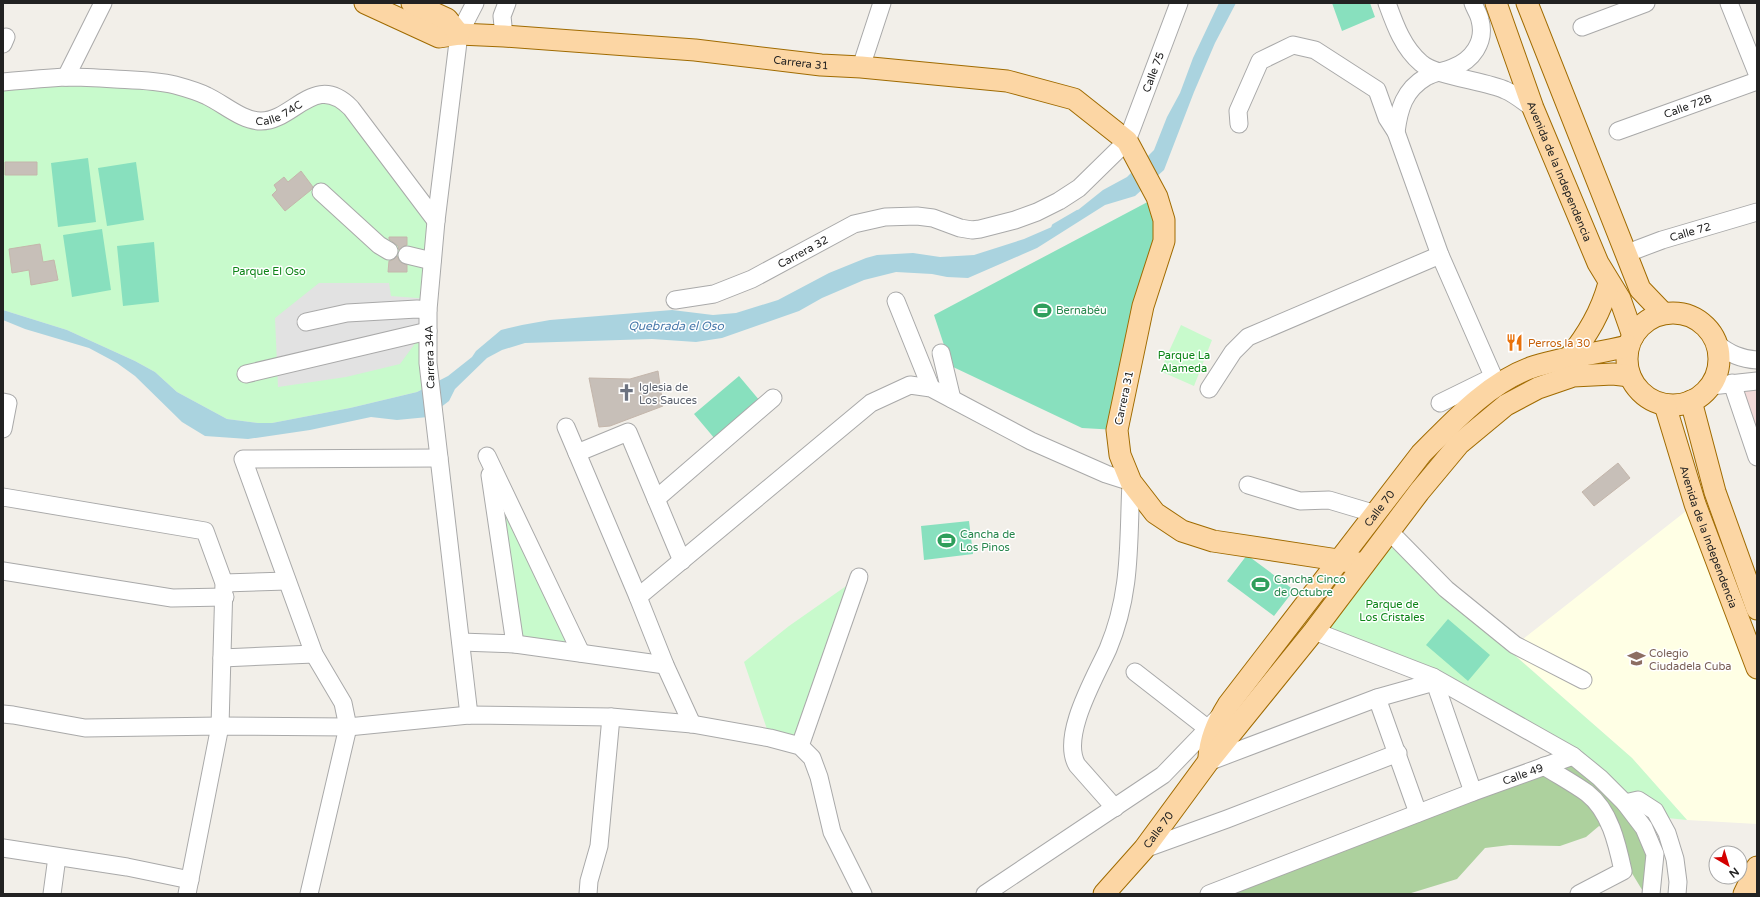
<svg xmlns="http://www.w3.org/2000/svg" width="1760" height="897" font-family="'Varela Round',sans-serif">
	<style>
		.commercial { fill: #f2dad9 }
		.education { fill: #ffffe5 }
		.forest { fill: #add19e }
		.park { fill: #c8facc }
		.pitch { fill: #88e0be }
		.parking { fill: #e2e2e2 }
		.water { fill: #aad3df }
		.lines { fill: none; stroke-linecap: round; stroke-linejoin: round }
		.stream { stroke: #aad3df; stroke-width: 4.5 }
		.building { fill: #c7bfb8; stroke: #c4b6ab }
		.minor-casing { stroke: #a9a9a9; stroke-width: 19 }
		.major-casing { stroke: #a06b00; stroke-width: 23 }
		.minor { stroke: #fff; stroke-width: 17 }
		.major { stroke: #fcd6a4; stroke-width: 21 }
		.labels { text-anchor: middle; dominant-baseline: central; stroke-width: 3; stroke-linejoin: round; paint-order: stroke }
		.street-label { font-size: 11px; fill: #222; stroke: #fff }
		.park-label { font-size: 11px; fill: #0c8416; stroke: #fff }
		.leisure-label { font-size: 11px; fill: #27864d; stroke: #fff; text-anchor: start }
		.food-label { font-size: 11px; fill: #c56008; stroke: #fff; text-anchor: start }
		.worship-label { font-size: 11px; fill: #5b616d; stroke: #fff; text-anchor: start }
		.education-label { font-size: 11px; fill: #785e54; stroke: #fff; text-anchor: start }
		.water-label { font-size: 12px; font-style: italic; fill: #4a7aab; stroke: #fff }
	</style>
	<rect width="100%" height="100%" fill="#f2efe9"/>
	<path class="commercial" d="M1757,381V457L1732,383Z"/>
	<path class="education" d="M1695,504L1757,668V824L1687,820L1632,758L1509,650Z"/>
	<path class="forest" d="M1571,764L1609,787L1649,854L1644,893L1630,870L1624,840L1599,826L1586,837L1560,846L1510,845L1485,848L1457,879L1408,894H1230L1523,781Z"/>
	<path class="park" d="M144,80L249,119L330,95L436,221L430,385L417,392L350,408L272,423H258L227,419L177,392L155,372L135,361L67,330L3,310V82Z
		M1181,325L1212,340L1194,386L1160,371Z
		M487,456L581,653L515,644Z
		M1383,540L1632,758L1687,820L1658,817L1600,778L1433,677L1314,631Z
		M859,577L800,746L770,738L744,662L789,626Z"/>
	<path class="pitch" d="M1332,3H1370L1375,17L1342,31Z
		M88,158L96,222L58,227L51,163Z
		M136,162L144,220L107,226L98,168Z
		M1157,197L1164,220L1117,430L1082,428L951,366L934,315Z
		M102,229L111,290L72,297L63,235Z
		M154,242L159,302L123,306L117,246Z
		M739,376L760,401L715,439L694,414Z
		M969,521L973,554L924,560L921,526Z
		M1247,555L1294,590L1274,616L1227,581Z
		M1448,619L1490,655L1468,681L1426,645Z"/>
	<path class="parking" d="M319,283H389L391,296L429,299L419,338L400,364L346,377L278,387L275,318Z"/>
	<path class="water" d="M1219,3H1236L1215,43L1194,92L1164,170L1135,196L1105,205L1037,248L968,278L947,277L932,274L896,272L864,280L822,298L799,311L722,338L696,342L652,339L525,343L502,350L487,358L455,389L449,401L428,417L397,420L371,417L310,430L248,439L205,436L182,422L135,376L117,363L89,348L25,329L3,320V310L67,330L135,361L155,372L177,392L227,419L258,423H272L350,408L417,392L448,376L472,357L476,351L501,330L522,325L550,320L672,310L713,315L736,313L778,300L829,273L866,258L877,255L913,253L940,257L974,255L1024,239L1054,226L1073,214L1103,190L1127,177L1154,150L1167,117L1180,93L1193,58Z"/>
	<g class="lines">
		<path class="stream" d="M1052,232L1054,226L1078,212"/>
	</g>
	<path class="building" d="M5,162H37V175H5Z
		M301,171L313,187L311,190L285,211L272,195L277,190L274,185L284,177L288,182Z
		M389,237H407V245L404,246L399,250L398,246L389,239Z
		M40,244L43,262L54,260L58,280L31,285L29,270L12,273L9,249Z
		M397,256L400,262L407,265V272H388L389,261L393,260Z
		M658,371L663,406L610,426L599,427L589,378L630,379Z
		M1618,463L1630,478L1594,506L1582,492Z"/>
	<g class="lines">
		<defs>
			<g id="minor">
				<path d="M1387,3C1395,25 1403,48 1421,63C1435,76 1485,81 1505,90C1515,94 1524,102 1533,108"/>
				<path d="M1729,3L1757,73"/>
				<path d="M1582,27L1646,3"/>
				<path d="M504,36L502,16L507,3"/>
				<path d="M3,44L6,37"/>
				<path d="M861,67L882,3"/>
				<path d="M66,77L103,3"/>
				<path id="s1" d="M3,82C24,80 45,78 67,77C83,77 99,78 115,79C135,80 155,80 175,85C186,88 197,91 207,96C224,104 242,121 261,121C294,121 315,71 351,108L436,221"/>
				<path d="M1239,124L1238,111L1260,61L1293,45L1315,50L1377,90L1387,118L1396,132L1440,255L1497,385"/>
				<path id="s2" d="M1618,131L1757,81"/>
				<path d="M1396,132C1399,109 1404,90 1426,77C1434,72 1443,72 1452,68C1472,61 1486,42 1480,20C1479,14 1475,9 1473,3"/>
				<path d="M321,192L379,245L389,251"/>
				<path id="s3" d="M1625,254L1662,240L1757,212"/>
				<path d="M407,255L432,261"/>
				<path id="s4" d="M675,300L714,294L752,279L854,224L885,217L917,216L933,218L960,228L972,230L980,229L1015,220L1037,212L1059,201L1079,188L1127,141L1179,3"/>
				<path d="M896,301L931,388"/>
				<path d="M306,322L347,313L417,309L428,310"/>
				<path d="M1717,344C1730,354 1741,359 1757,360"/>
				<path d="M941,353L952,399"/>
				<path d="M246,374L428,331"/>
				<path d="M1732,383L1757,457"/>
				<path d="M1711,386L1757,381"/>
				<path d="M1209,389L1233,352L1248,337L1440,255"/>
				<path d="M3,402L8,403L3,429"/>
				<path d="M1440,403L1493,377"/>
				<path d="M566,427L638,597L665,665L692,724"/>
				<path d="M577,453L628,432L682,561"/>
				<path d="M487,456L581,653"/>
				<path d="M490,475L515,644"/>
				<path d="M1248,485L1300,501L1329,500L1376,514"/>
				<path d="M3,497L205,531L224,583L220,726L187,894"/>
				<path d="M656,499L773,398"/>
				<path d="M1389,531L1446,589L1515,645L1583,680"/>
				<path d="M3,571L172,598L225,597"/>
				<path d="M224,583L287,581"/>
				<path d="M638,597L871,403L910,385L931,388L1031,441L1106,474L1131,482C1128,542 1132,592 1108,649C1096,676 1060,736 1077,765L1115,808"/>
				<path d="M1314,631L1433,677L1573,756L1600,778L1625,803L1644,828L1655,854L1651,894"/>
				<path d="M461,642L515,644L665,665"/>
				<path d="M222,658L314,654"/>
				<path d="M1135,672L1207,728"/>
				<path d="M1433,677L1473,792"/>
				<path d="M1377,698L1418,813"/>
				<path d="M3,714L13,715L85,728L220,726L348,727L469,715L611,717L692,724L770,738L800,746L812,758L819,777L832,832L863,894"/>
				<path d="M469,715L428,363V310L436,221L459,34L475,3"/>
				<path d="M800,746L859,577"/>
				<path d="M1208,762L1377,698L1434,682"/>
				<path d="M1544,766C1558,775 1573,783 1587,793C1610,811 1617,843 1623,871L1579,894"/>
				<path d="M1625,803L1638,800L1655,811L1667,833L1675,859L1678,882L1677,894"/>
				<path d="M3,848L127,867L190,880"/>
				<path d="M1144,849L1227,819L1398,753"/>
				<path d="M52,894L57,857"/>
				<path d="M309,894L348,727L343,703L314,654L243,459L439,458"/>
				<path d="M588,894L589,881L599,846L611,717"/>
				<path d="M985,894L1163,775L1220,716"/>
				<path id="s5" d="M1209,894L1473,792L1573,756"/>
			</g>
			<g id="major">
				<path id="s6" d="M365,3L439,37L459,34L504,36L695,50L821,65L861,67L1007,81L1074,99L1127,141L1157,197L1164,220V241L1143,306L1117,430L1120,455L1131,482L1155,513L1182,531L1213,541L1364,564"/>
				<path d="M412,3L447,19L459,34"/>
				<path id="s7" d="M1496,3L1533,108L1598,263L1620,299L1633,336"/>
				<path d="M1527,3L1640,289L1663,313"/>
				<circle cx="1673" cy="359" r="46"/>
				<path d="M1569,358C1588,334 1601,312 1609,283"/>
				<path d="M1691,401L1715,492L1757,609"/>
				<path id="s8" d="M1665,405L1695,504L1757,668"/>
				<path id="s9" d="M1209,757C1210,738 1218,721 1228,705L1421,454C1453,422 1487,384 1530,368C1562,357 1596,354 1628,346"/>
				<path id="s10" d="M1104,894L1144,849L1208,762L1314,631L1419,492L1459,444L1506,405L1538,388L1573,376L1613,374L1630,376"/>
				<path d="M1744,894L1757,867"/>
			</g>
		</defs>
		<use href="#minor" class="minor-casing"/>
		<use href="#major" class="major-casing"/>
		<use href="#minor" class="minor"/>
		<use href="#major" class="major"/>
	</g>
	<defs>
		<symbol id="stadium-bare" viewBox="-9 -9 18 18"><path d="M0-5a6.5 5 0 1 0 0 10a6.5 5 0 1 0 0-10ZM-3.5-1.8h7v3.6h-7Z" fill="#2e9e5b" stroke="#fff" stroke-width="2.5" paint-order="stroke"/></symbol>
		<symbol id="restaurant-bare" viewBox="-9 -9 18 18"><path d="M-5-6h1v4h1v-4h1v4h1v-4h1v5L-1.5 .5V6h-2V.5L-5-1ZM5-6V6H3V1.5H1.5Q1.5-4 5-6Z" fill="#e8710a" stroke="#fff" stroke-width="2.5" paint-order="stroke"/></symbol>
		<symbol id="church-bare" viewBox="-9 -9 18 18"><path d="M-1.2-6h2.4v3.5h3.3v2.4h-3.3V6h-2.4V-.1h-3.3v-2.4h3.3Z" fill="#6b7280" stroke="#fff" stroke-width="2.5" paint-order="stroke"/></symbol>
		<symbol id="school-bare" viewBox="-9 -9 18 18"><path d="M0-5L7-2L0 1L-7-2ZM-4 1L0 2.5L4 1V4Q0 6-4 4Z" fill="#8d6e63" stroke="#fff" stroke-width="2.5" paint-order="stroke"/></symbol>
	</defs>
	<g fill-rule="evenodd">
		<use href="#stadium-bare" x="1030" y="298" width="25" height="25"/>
		<use href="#restaurant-bare" x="1502" y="330" width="25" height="25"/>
		<use href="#church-bare" x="614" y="380" width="25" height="25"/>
		<use href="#stadium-bare" x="934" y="528" width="25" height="25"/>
		<use href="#stadium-bare" x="1248" y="572" width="25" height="25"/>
		<use href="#school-bare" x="1624" y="646" width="25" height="25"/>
	</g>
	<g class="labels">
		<g class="street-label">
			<text stroke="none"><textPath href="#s6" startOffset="445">Carrera 31</textPath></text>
			<text stroke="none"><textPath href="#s4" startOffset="574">Calle 75</textPath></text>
			<text stroke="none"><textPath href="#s2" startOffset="74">Calle 72B</textPath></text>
			<text stroke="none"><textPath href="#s1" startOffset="286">Calle 74C</textPath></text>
			<text stroke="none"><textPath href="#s7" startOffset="180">Avenida de la Independencia</textPath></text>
			<text stroke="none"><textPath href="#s3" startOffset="69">Calle 72</textPath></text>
			<text stroke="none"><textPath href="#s4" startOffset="138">Carrera 32</textPath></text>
			<text transform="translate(430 357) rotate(-92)">Carrera 34A</text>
			<text transform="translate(1124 398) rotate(-78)">Carrera 31</text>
			<text stroke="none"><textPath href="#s9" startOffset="304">Calle 70</textPath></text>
			<text stroke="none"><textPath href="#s8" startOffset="139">Avenida de la Independencia</textPath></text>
			<text stroke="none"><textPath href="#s5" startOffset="336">Calle 49</textPath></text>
			<text stroke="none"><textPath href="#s10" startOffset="84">Calle 70</textPath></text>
		</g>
		<g class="park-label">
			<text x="269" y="271">Parque El Oso</text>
			<text x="1184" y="355">Parque La<tspan x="1184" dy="13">Alameda</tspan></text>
			<text x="1392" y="604">Parque de<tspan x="1392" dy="13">Los Cristales</tspan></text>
		</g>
		<g class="leisure-label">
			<text x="1056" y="310">Bernabéu</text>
			<text x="960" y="534">Cancha de<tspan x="960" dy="13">Los Pinos</tspan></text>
			<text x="1274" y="579">Cancha Cinco<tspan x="1274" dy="13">de Octubre</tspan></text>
		</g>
		<g class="food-label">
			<text x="1528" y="343">Perros la 30</text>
		</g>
		<g class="worship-label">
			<text x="639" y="387">Iglesia de<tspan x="639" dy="13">Los Sauces</tspan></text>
		</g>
		<g class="education-label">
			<text x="1649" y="653">Colegio<tspan x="1649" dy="13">Ciudadela Cuba</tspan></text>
		</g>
		<g class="water-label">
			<text x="676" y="326">Quebrada el Oso</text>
		</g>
	</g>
	<rect width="1760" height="897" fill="none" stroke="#222222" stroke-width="8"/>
	<g transform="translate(1728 865) rotate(142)"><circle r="19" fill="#ffffff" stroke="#a7a7a7"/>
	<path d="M0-3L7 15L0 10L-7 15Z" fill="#d40000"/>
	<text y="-6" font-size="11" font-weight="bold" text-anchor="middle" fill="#222222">N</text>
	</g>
</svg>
